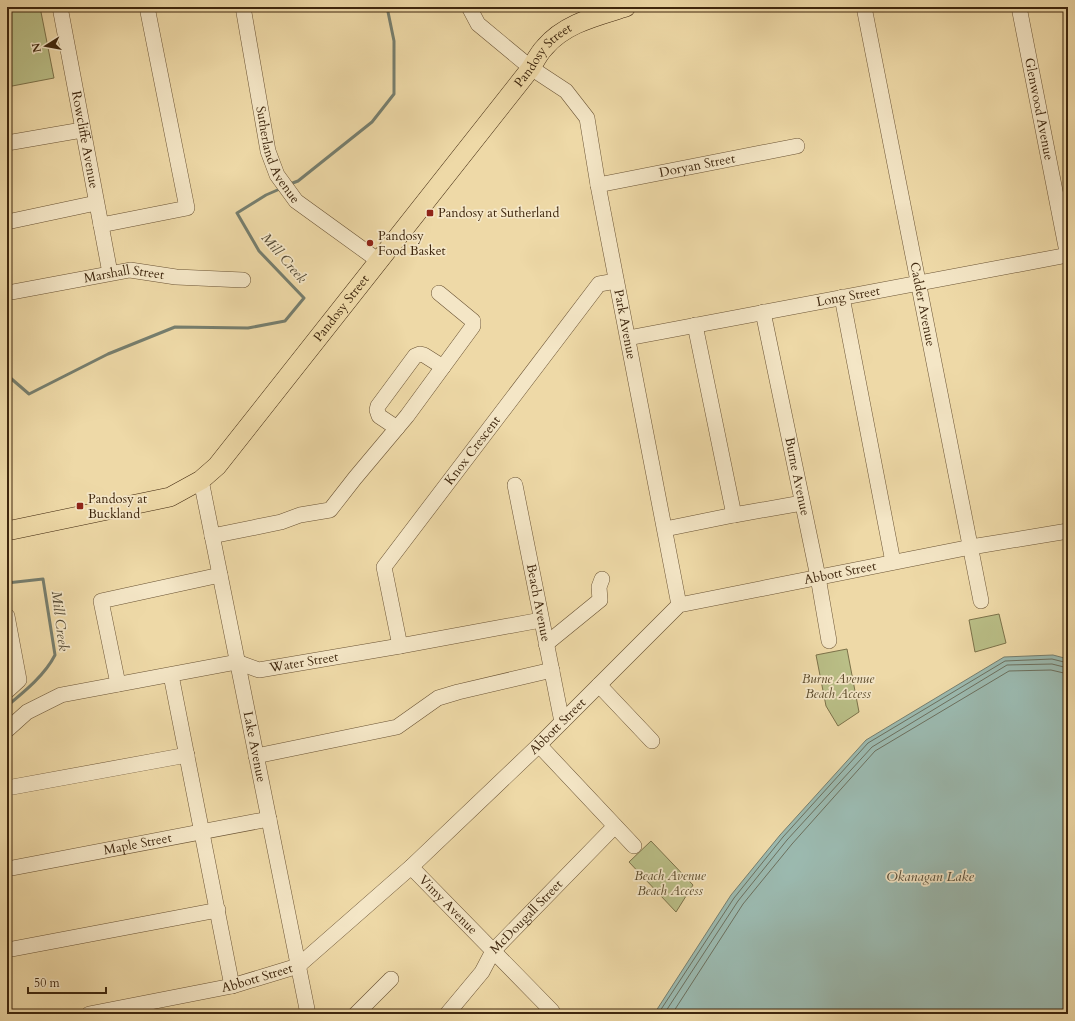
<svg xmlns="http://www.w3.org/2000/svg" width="1075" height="1021" font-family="Cardo,serif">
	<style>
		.green { fill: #babf87; stroke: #7c724a }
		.water { fill: #9bb9af; stroke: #767e6e }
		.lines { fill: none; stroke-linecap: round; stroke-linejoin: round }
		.shore { stroke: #6c705e; stroke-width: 1 }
		.stream { stroke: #767e6e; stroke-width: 3 }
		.minor-casing { stroke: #6a5334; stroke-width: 16 }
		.major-casing { stroke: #3e260d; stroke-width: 20 }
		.minor { stroke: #f4e6c6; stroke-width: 15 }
		.major { stroke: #eed9a7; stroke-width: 19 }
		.poi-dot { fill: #8f2418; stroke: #f4e6c6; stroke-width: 1.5 }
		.labels { text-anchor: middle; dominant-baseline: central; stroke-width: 3.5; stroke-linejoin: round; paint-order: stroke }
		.street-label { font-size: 13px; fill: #3e260d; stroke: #f4e6c6 }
		.poi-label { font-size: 13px; fill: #3e260d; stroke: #f4e6c6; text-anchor: start }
		.park-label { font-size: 13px; font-style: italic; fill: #5d4c2c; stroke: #f4e6c6 }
		.water-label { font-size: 14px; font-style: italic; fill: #554b36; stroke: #f4e6c6 }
	</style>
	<rect width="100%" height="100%" fill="#eed9a7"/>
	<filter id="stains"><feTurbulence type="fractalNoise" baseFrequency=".005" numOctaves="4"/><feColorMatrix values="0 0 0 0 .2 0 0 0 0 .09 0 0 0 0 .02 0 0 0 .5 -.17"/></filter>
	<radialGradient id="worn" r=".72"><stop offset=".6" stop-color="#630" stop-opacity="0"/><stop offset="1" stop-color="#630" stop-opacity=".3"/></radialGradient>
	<path class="green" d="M7,7H40L54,78L7,87Z
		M999,614L1006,643L975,652L969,620Z
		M847,649L859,712L838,726L826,706L816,655Z
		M651,841L693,885L676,912L629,862Z"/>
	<path class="water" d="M1053,655L1068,659V1014H654L731,895L780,835L866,740L1004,657Z"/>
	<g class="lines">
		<path class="shore" d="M658,1014L734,898L783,837L868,743L1005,661L1052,659L1068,663
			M664,1014L738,901L787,840L872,747L1007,665L1052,664L1068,668
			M672,1014L743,904L792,844L875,751L1009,671L1051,670L1068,674"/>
		<path class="stream" d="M290,184L298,181L372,122L394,94V41L387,7
			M7,375L29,394L108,354L175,327L248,328L285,321L304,298L259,251L237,213L266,195L282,188
			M7,583L43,579L55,655C45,675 24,692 7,706"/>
		<defs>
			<g id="minor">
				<path id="s1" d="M60,7L110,273"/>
				<path id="s2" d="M243,7L268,151L277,175L296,201L379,261"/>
				<path id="s3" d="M469,7L478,24L531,68L566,91L587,118L598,185L679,605"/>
				<path id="s4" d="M864,7L981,601"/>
				<path id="s5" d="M1019,7L1068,257"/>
				<path d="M7,143L82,130"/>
				<path id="s6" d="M598,185L797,146"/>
				<path d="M7,222L96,203"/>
				<path d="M101,225L187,208L147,7"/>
				<path id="s7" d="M7,293L130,270L176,277L243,280"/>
				<path d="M842,297L893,562"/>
				<path id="s8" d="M763,312L818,577L829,641"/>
				<path d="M695,325L734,515L802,503"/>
				<path id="s9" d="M628,338L1068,255"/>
				<path d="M397,428L379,416L377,410L378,406L415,356L420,354L424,355L443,367"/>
				<path id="s10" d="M201,480L308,1014"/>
				<path id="s11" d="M515,485L562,722"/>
				<path d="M665,529L734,515"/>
				<path d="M212,536L281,522L300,515L330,510L355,478L407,416L473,326V321L439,293"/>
				<path d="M7,616L19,680L7,691"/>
				<path d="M546,644L600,600L599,587L602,579"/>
				<path id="s12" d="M400,646L384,567L599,284L616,281"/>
				<path d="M171,675L232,986"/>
				<path d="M118,684L101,601L220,575"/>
				<path d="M599,685L652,741"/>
				<path id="s13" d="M7,730L27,712L61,695L237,662L259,670L400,646L541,620"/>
				<path d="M539,745L634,846"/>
				<path d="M256,756L397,727L438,698L458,692L552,670"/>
				<path d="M7,788L187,755"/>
				<path id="s14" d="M411,867L552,1011"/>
				<path id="s15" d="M7,869L269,819"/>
				<path d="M7,950L218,910"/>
				<path id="s16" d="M89,1014L232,986L298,966L411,867L539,745L679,605L971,547L1068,531"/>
				<path d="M356,1014L391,979"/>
				<path id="s17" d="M447,1014L482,972L493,951L615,826"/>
			</g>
			<g id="major">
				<path id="s18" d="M7,531L170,497L201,480L217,466L531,68C535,61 539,53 545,47C565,23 598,16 626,7"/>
			</g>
		</defs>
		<use href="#minor" class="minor-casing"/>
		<use href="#major" class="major-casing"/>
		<use href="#minor" class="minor"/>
		<use href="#major" class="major"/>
	</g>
	<g class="poi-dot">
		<rect x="426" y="209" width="8" height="8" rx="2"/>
		<circle cx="370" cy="243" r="4"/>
		<rect x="76" y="502" width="8" height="8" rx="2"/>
	</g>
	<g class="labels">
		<g class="street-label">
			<text stroke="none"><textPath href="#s18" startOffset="748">Pandosy Street</textPath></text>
			<text stroke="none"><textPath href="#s5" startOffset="104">Glenwood Avenue</textPath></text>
			<text stroke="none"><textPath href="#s1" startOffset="135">Rowcliffe Avenue</textPath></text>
			<text stroke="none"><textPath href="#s2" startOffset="153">Sutherland Avenue</textPath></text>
			<text stroke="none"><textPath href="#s6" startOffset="101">Doryan Street</textPath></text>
			<text stroke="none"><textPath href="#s7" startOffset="119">Marshall Street</textPath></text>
			<text stroke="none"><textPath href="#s9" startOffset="224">Long Street</textPath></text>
			<text stroke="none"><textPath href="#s4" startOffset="303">Cadder Avenue</textPath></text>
			<text stroke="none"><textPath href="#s18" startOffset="424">Pandosy Street</textPath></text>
			<text stroke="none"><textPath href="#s3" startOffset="374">Park Avenue</textPath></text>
			<text stroke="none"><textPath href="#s12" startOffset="227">Knox Crescent</textPath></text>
			<text stroke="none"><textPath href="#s8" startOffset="168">Burne Avenue</textPath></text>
			<text stroke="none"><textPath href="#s16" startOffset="904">Abbott Street</textPath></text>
			<text stroke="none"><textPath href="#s11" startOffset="120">Beach Avenue</textPath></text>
			<text stroke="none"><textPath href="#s13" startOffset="313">Water Street</textPath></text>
			<text stroke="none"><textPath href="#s16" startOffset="568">Abbott Street</textPath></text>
			<text stroke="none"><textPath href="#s10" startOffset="272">Lake Avenue</textPath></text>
			<text stroke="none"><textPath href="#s15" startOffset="133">Maple Street</textPath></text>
			<text stroke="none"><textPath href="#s14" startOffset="53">Vimy Avenue</textPath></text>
			<text stroke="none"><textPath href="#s17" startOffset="126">McDougall Street</textPath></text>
			<text stroke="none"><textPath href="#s16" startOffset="172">Abbott Street</textPath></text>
		</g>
		<g class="poi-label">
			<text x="438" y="213">Pandosy at Sutherland</text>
			<text x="378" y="236">Pandosy<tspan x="378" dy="15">Food Basket</tspan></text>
			<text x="88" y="499">Pandosy at<tspan x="88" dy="15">Buckland</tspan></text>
		</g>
		<g class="park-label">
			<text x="838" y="679">Burne Avenue<tspan x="838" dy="15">Beach Access</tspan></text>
			<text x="670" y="876">Beach Avenue<tspan x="670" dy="15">Beach Access</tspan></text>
		</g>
		<g class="water-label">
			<text transform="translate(284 258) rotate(49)">Mill Creek</text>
			<text transform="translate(60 621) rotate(83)">Mill Creek</text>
			<text x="930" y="876">Okanagan Lake</text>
		</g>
	</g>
	<rect width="1075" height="1021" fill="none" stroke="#eed9a7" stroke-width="24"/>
	<rect x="8" y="8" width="1059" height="1005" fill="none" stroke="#3e260d" stroke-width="2"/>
	<rect x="12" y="12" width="1051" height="997" fill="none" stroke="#3e260d"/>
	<g transform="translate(46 46) rotate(259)" stroke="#f4e6c6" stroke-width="3" paint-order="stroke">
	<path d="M0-3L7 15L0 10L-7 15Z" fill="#3e260d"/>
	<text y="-6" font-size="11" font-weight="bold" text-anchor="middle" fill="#3e260d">N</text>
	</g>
	<path d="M28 987v6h78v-6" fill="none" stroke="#3e260d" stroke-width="2"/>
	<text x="34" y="987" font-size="12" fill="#3e260d" stroke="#f4e6c6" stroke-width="3" paint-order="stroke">50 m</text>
	<rect width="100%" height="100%" filter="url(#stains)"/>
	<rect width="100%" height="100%" fill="url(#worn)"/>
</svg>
